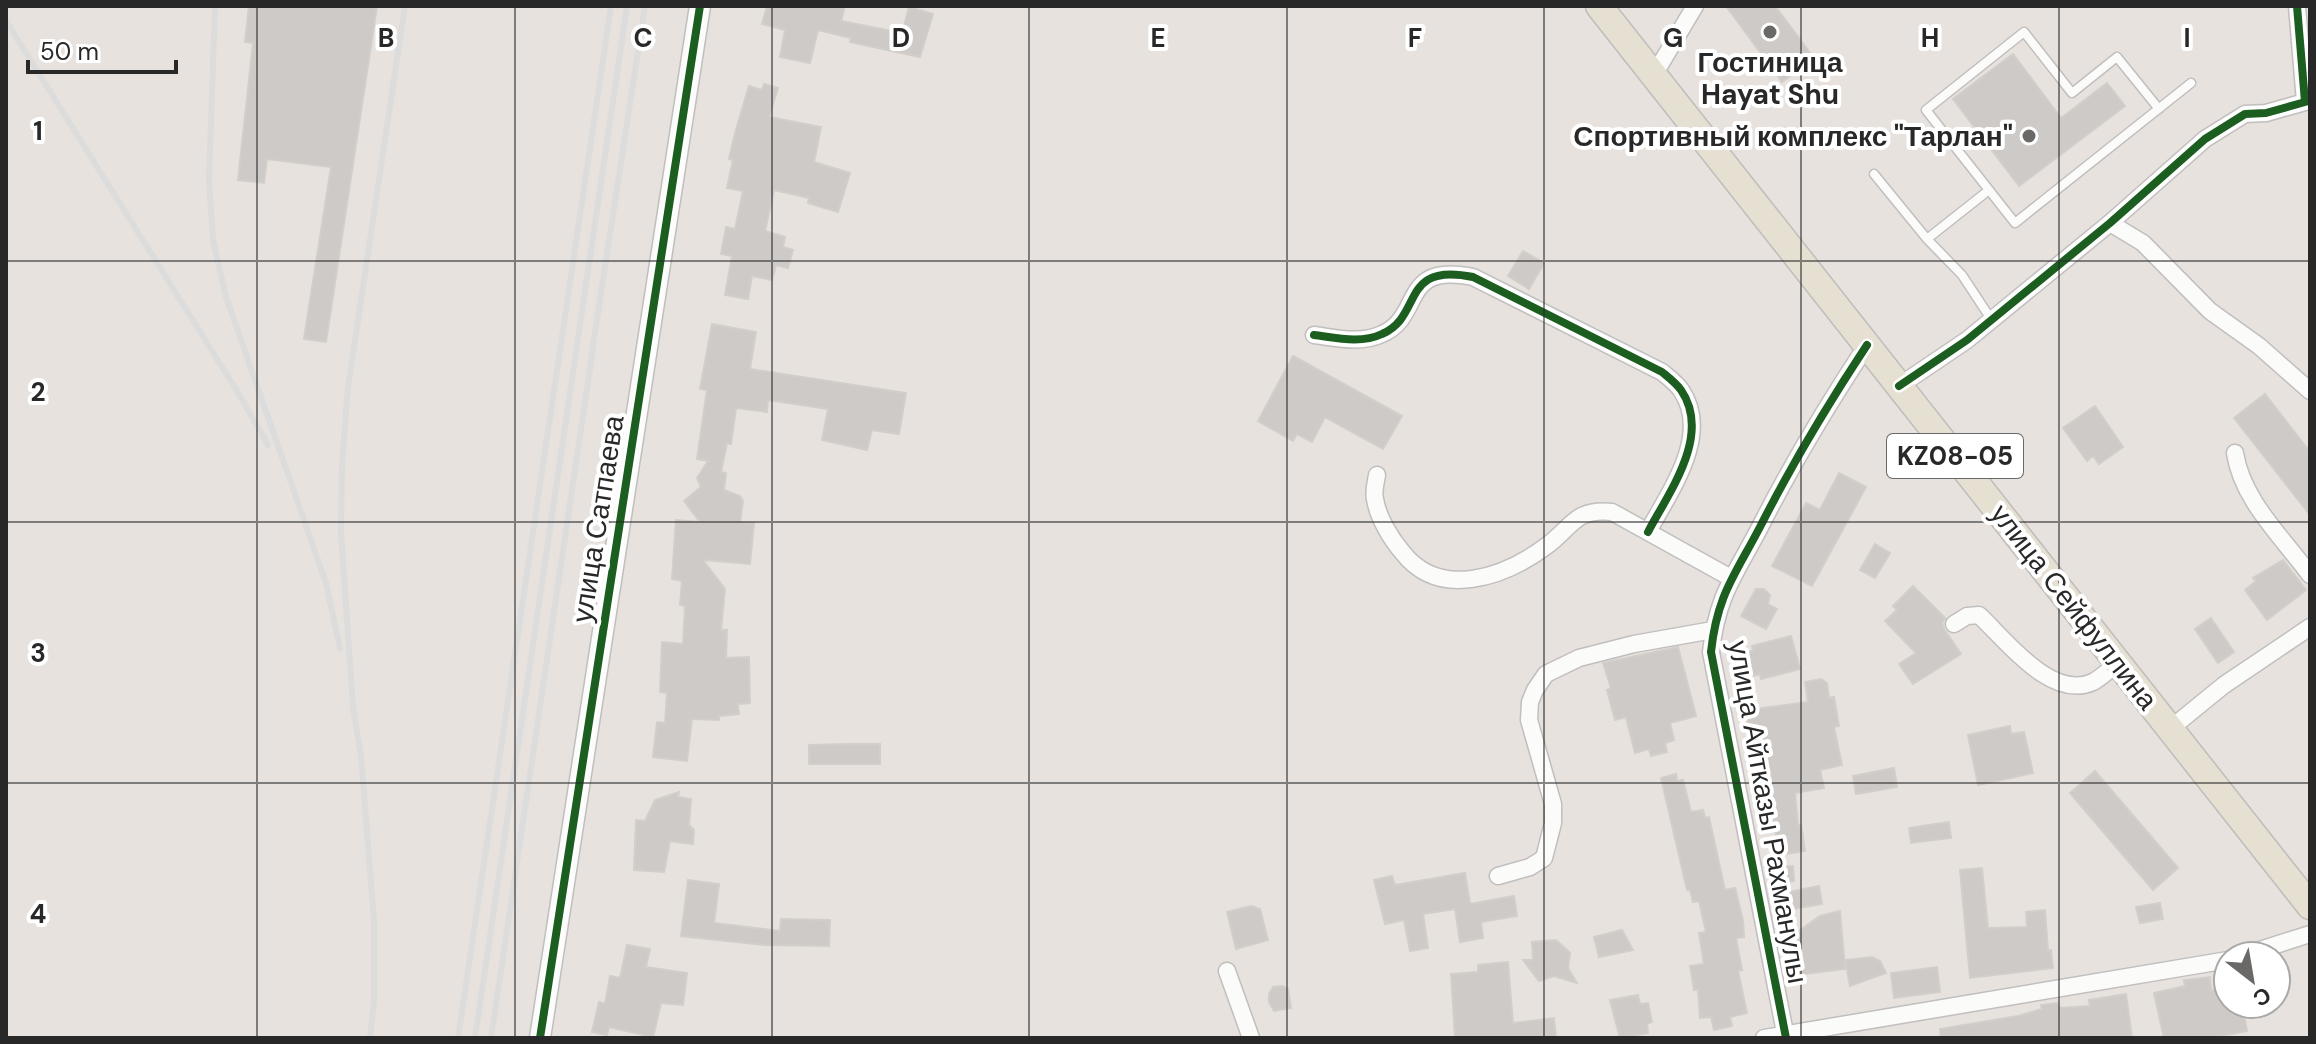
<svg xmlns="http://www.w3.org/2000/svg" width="2316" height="1044" font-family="'DM Sans',sans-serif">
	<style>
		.building { fill: #cecac7; stroke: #d2cec9; stroke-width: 2 }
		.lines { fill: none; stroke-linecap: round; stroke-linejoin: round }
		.service-casing { stroke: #c0bebf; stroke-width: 11 }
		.minor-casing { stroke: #c0bebf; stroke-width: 19 }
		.tertiary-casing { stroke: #c0bebf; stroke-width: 23 }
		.primary-casing { stroke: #bfbdbc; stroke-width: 29 }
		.service { stroke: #fbfbfa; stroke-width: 8 }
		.minor { stroke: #fbfbfa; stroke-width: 16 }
		.tertiary { stroke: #fbfbfa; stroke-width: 20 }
		.primary { stroke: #e6e0d2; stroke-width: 26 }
		.rail { stroke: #dcdcdd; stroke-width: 6 }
		.cycleway-casing { stroke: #fff; stroke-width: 13 }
		.cycleway { stroke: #1b5e20; stroke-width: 8 }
		.grid { fill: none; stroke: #282828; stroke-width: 2; stroke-opacity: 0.55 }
		.poi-dot { fill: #6b6967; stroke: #fff; stroke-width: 3 }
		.labels { text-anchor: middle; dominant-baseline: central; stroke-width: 8; stroke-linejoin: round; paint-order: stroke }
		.shield { fill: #fff; stroke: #686868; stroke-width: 2 }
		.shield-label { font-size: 26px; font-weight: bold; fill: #282828 }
		.poi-label { font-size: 28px; font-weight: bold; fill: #282828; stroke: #fff }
		.street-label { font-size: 28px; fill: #282828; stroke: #fff }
		.grid-label { font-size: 26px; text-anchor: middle; font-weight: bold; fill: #282828; stroke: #fff; stroke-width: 8; stroke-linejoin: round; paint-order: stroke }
	</style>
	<rect width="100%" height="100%" fill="#e7e2dd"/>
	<path class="building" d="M249,6H377L326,342L304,339L331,167L267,159L264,183L238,180L253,43L245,42Z
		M767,6H845L841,21L902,33L909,7L933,14L920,57L850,42L851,38L818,30L810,63L780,57L785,30L762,24Z
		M1726,6H1775L1814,58L1782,82Z
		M2013,54L2061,118L2107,83L2125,106L2019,186L1953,99Z
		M764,84L778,88L769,117L821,127L814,162L850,173L838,212L808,203L809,198L774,190L765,231L785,237L783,247L793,250L788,268L776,265L772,280L752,276L748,299L725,295L732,256L721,254L726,227L735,229L743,191L727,188L733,160L729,159L735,133L749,86L762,90Z
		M1523,251L1544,263L1529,289L1508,276Z
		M712,324L756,332L750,369L906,393L899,434L872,430L867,450L822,440L828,409L768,400L767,412L736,408L731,444L727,443L721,472L726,473L724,490L740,496L743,501L740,522L754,523L750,564L703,560L725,589L721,630H727L726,658L749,657L750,703L738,704L739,714L719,716V720L692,719L687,761L653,757L657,722L665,723L667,693L660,692L662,642L683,644L685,606L680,605L682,581L672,579L676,520L700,522L684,501L701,487L697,478L708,461L697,459L707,390L700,389Z
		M1293,356L1402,416L1383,449L1325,417L1312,442L1297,434L1293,441L1258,421Z
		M2265,394L2310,452V515L2234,418Z
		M2095,406L2123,447L2099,464L2093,456L2087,461L2063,428Z
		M1839,473L1866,487L1812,586L1772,566L1806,503L1820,510Z
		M1875,544L1890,553L1875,578L1860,570Z
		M2283,560L2306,590L2267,620L2245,590L2256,581L2253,578Z
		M1913,586L1945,618L1942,623L1944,629L1961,654L1913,684L1899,664L1916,653L1885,621L1897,610L1893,606Z
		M1756,589H1764L1770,595L1768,604L1777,609L1766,629L1741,616Z
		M2211,618L2234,652L2218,663L2195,629Z
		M1791,636L1800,669L1761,679L1760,674L1752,676L1746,652L1753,651L1752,646Z
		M1678,647L1696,716L1670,723L1674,740L1665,743L1667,752L1651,756L1649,749L1635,753L1626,717L1615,720L1607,690L1611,688L1603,663Z
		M1821,679L1827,683L1829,698L1834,697L1839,726L1834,727L1842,765L1820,770L1824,788L1795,793L1798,825H1801L1805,851L1779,855L1772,810L1765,811L1762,782L1766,781L1759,744L1748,735L1746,720L1747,714L1755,709L1808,702L1805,682Z
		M2010,726L2011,734L2024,732L2033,773L1978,785L1968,735Z
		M849,744H880V764H809V745Z
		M1894,768L1897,787L1856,794L1853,776Z
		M2095,771L2178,868L2153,890L2070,793Z
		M1676,774L1677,781L1683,780L1691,812L1703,810L1705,818L1709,817L1725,890L1735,888L1743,921L1744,937L1736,938L1742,970L1738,971L1747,1013L1730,1017L1732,1026L1714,1030L1711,1017L1700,1018L1698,989L1694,990L1690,966L1704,964L1699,933L1706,932L1699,901L1693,902L1690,890H1687L1661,778Z
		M679,792L678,797L691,799L689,825L694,830L693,844L670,841L664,872L634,870L636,820L645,821L655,800Z
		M1949,822L1951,838L1911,843L1909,828Z
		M1793,866L1794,881L1777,883L1775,867Z
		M1982,868L1988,928L2027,927L2026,912L2045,910L2048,951L2051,950L2053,968L1970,978L1960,870Z
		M1465,873L1470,904L1514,896L1517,916L1481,922L1483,938L1460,942L1455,909L1423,914L1428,948L1410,951L1404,920L1385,924L1374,880L1392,876L1395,885Z
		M688,880L719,884L714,923L780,931L781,919L830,920L829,946L764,945L681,936Z
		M1819,886L1822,904L1787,910L1784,893Z
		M2160,903L2163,919L2140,923L2136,907Z
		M1251,906L1260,909L1268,940L1236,949L1227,912Z
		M1840,911L1845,969L1797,975L1792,936L1820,916Z
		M1622,930L1633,950L1599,957L1594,937Z
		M1556,940L1570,953L1568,968L1577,983L1554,976L1539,981L1523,960H1533L1532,942Z
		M627,945L650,949L646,967L687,973L683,1005L661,1003L653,1037L609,1027L607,1035L592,1032L599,1002L605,1004L610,976L620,978Z
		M1872,957L1880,961L1886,973L1850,986L1845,960Z
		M1508,962L1513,1023L1554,1018L1556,1038H1455L1451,974L1478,972V965Z
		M1937,967L1940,992L1894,998L1891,973Z
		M2210,977L2211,990L2228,987V1004H2242L2247,1031L2211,1038H2164L2154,993L2185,986L2184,980Z
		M1282,986L1288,989L1291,1008L1274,1011L1269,1002V994L1273,987Z
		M2126,994L2132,1038H1941L1940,1029L2018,1016L2042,1009L2041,1005L2057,1003L2061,1008L2090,1006L2089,1000Z
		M1638,995L1640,1004L1648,1003L1652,1022L1647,1024L1648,1033L1620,1038L1610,1000Z"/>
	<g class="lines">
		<defs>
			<path id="service" d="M2159,109L2117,57L2072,93L2024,32L1926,110L2015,223L2191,83
				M1874,174L1927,239L1962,275L1991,319
				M1927,239L1989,190"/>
			<path id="minor" d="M1654,75L1695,6
				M2110,223L2143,243L2210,311L2259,346L2310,391
				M1314,335C1337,338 1361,344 1382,334C1424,316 1399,262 1473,277L1662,372C1668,377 1676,383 1681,390C1712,435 1669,492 1648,532
				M1899,386L1967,340L2110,223L2205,139L2245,114L2266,113L2305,102L2297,6
				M2235,453C2242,500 2283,538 2310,575
				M1377,475C1376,482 1373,492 1375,499C1378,518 1391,539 1403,553C1440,600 1504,577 1545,547C1572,528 1574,508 1612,512L1731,578
				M1954,624L1967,616L1979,615C2005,639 2051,701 2093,682C2102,677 2110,669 2118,663
				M2170,729L2224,685L2310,627
				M1498,876L1530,867L1544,858L1553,823V804L1529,720L1530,702L1535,690L1546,674L1579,658L1634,644L1713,630
				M2241,956L2310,934
				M1227,971L1251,1038
				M1764,1038L2228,960
				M1786,1038L1711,652C1717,595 1735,575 1760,527C1792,464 1828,404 1867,345"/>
			<path id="tertiary" d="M540,1038L700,6"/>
			<path id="primary" d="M1599,6L2310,906"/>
		</defs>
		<use href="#service" class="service-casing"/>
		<use href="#minor" class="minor-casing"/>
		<use href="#tertiary" class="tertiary-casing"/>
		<use href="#primary" class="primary-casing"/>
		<use href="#service" class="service"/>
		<use href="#minor" class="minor"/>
		<use href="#tertiary" class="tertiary"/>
		<use href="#primary" class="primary"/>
		<path class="rail" d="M215,6L209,180L213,240L226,297L326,583L340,649
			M6,21L237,391L268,445
			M591,358L645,6
			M370,1038L374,1000V920L361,756L353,707L341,532L342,464L348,387L405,6
			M458,1038L611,6
			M475,1038L627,6
			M491,1038L593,348"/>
		<defs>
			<path id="cycleway" d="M1314,335C1337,338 1361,344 1382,334C1424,316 1399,262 1473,277L1662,372C1668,377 1676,383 1681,390C1712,435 1669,492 1648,532
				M1899,386L1967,340L2110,223L2205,139L2245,114L2266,113L2305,102L2297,6
				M540,1038L700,6
				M1786,1038L1711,652C1717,595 1735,575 1760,527C1792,464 1828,404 1867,345"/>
		</defs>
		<use href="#cycleway" class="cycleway-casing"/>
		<use href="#cycleway" class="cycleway"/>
	</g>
	<path class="grid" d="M257,6V1038M515,6V1038M772,6V1038M1029,6V1038M1287,6V1038M1544,6V1038M1801,6V1038M2059,6V1038M6,261H2310M6,522H2310M6,783H2310"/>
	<g class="poi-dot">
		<circle cx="1770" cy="32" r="8"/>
		<circle cx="2029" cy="136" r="8"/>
	</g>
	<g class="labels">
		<rect class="shield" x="1887" y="434" width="136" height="44" rx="6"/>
		<g class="shield-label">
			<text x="1955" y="456">KZ08-05</text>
		</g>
		<g class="poi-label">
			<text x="1770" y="62">Гостиница<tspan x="1770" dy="32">Hayat Shu</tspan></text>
			<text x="2013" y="136" text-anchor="end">Спортивный комплекс "Тарлан"</text>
		</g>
		<g class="street-label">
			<text transform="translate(598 519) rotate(-81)">улица Сатпаева</text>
			<text transform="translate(2074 607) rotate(52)">улица Сейфуллина</text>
			<text transform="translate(1768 812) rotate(80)">улица Айтказы Рахманулы</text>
		</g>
	</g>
	<g class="grid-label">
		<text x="386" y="47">B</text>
		<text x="643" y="47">C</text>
		<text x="901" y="47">D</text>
		<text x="1158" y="47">E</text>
		<text x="1415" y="47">F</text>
		<text x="1673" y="47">G</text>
		<text x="1930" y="47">H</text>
		<text x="2187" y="47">I</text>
		<text x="38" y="140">1</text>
		<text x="38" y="401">2</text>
		<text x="38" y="662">3</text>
		<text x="38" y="923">4</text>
	</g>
	<rect width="2316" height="1044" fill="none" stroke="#282828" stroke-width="16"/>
	<g transform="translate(2252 980) rotate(149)"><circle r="38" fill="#ffffff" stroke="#a9a9a9" stroke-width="2"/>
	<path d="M0-6L14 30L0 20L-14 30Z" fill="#6b6967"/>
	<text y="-12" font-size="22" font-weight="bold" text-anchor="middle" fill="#282828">С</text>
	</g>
	<path d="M28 60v12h148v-12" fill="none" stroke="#282828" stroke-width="4"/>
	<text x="40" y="60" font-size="24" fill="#282828" stroke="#ffffff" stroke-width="6" paint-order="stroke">50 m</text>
</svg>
